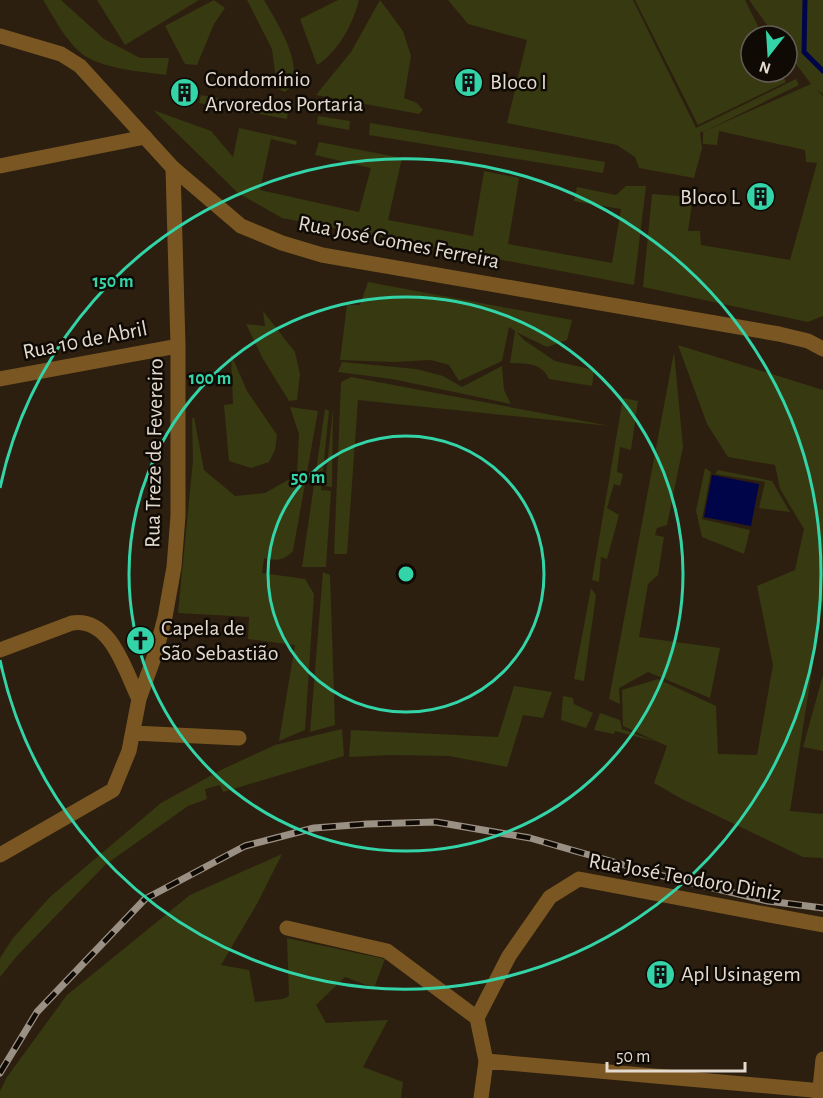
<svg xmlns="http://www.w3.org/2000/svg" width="823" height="1098" font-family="'Alegreya Sans',sans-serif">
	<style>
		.green { fill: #373911 }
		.water { fill: #000449 }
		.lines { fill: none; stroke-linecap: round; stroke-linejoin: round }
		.stream { stroke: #000449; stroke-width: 5 }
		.minor { stroke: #7a5722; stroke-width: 15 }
		.tertiary { stroke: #7a5722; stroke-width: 15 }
		.rail-casing { stroke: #9b9084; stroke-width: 7 }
		.rail { stroke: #100a05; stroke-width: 4.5; stroke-dasharray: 14; stroke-linecap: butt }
		.ring { fill: none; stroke: #33d4a8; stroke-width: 3 }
		.labels { text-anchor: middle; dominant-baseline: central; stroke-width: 5; stroke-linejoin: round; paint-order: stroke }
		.poi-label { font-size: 22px; fill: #e3dad0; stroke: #100a05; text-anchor: start }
		.street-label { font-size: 22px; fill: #e3dad0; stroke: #100a05 }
		.centre { fill: #33d4a8; stroke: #100a05; stroke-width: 3 }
		.ring-label { font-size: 18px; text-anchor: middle; font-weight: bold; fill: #33d4a8; stroke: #100a05; stroke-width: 5; stroke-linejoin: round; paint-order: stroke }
	</style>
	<rect width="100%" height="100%" fill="#2c1f0f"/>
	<path class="green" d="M43,0H61L104,39L140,58H169L166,75C140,71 108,70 85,56C67,44 54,17 43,0Z
		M97,0H199L125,45Z
		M214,0L225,8L214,24L197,65L185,64L165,26Z
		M247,0H264C276,21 310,72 285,92L277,88L272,49Z
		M338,0H359C353,24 338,52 317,65L300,19Z
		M380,0L403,31L411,56L404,98L417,103L423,110L419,114L316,95L351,52Z
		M448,0H633L696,128L796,79L799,85L705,131L811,84L787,52V36H775L749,0H823V94L816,89L823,96V316L808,322L643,287L652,194L693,197L688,231H700L701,245L790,260L817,163L806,162L805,150L719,131L717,145L703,144V131L700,133L702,148L694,178L639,168L635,157L617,145L507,123L527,40L468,24Z
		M635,0H745L763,36H751V72H781L786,82L698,125Z
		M201,95L233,101L231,109L199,103Z
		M250,103L288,110L287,119L248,112Z
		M153,110L211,131L233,157L239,128L297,141L296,145L271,139L260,190L359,212L371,168L315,155L319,142L402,158L388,220L473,236L484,171L519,178L508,244L612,263L621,209L574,201L577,187L616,195L626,186H646L634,285L282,218L238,193Z
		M318,116L350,121L349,130L317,124Z
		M370,123L605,162L603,173L369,135Z
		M368,282L572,320L567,340L547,347L516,332L524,340L555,361L594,370L592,386L549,379C541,362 527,364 510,363L515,331L509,327L502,361L459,381L449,365L431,360L394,362L340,360L347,305H360Z
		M263,311L295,352L300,374L297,400L289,401L263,359L246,324L265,326Z
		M678,345L823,390V599L790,811L823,814V858L803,857L682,799L654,783L667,746L623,726L622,690L658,679L716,706L718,754L757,755L773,665L757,586L795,570L804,529L780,489L775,465L728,457L707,424Z
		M674,352L683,447L667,525L657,528L655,535L664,537L658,575L648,584L639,637L720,648L710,698L648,672L619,688L620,704L609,699Z
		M231,354L247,391L277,435L275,450L269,462L251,468L229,461L224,405L233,404Z
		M342,362L416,369L443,376L462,387L502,366L504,390L511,404L392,379L338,372Z
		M351,377L610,426L358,400L347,554H334L341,382Z
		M623,398L638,401L631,450L620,447L617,472L623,474L620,486L614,484L607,508L619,515L607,559L601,557L599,582L592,580Z
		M290,407L318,411L293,551C283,561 277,561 264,558L262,573L305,579L314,594L305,730L279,741L295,645L248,639L249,617L178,613L193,460L192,419L194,417L204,470L235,496L265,493L297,475L299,434Z
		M333,408L332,487L325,486Z
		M325,409L329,411L321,490L331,491L326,567H302Z
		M705,468L711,472L702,519L750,530L744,554L702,537L696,511Z
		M718,470L772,481L790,512L759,508L765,482L715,474Z
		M323,572L330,575L335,725L310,732Z
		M591,588L596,595L584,681L574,679Z
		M823,675V751L803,747Z
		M514,686L552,692L543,718L523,715L507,767L449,756L390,755L349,757L351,730L498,737Z
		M563,696L573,698L574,704L593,713L586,728L561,720Z
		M600,713L620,720L622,729L657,742L615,731L614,734L594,730Z
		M342,729L344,756L223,792L220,785L205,789L207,799L188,806L105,865L16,957L0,977V958L13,938L50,897L161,803L221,770L275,745Z
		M282,854L258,902L221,965L249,970L255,1002L283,999L289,996L287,938L385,959L374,988L345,977L316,1005L326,1023L388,1020L363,1067L403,1082L401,1098H0V1091L7,1077L67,995L190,895Z"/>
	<path class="water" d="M712,475L759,484L751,526L704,517Z"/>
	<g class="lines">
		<path class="stream" d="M805,0L804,52L823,71"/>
		<path class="minor" d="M0,166L145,137
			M0,379L178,346
			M0,650L72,623C111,617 125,671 139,699
			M133,733L239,738
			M0,855L113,790L129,751L139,699L156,652L165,617L174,567L178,516V346L173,168
			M287,928L387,951L477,1018
			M486,1061L823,1091
			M481,1098L486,1061L477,1018L509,956L550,897L579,879L823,925
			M819,1098L823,1059"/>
		<path class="tertiary" d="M0,36L61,54L80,66L173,168L241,226L282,243L322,255L779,334L808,341L823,349"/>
		<defs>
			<path id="rail" d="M0,1073L37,1012L145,899L245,846L314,828L367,824L436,822L530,838L659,875L768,901L823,908"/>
		</defs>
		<use href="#rail" class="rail-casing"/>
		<use href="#rail" class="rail"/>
	</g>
	<g class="ring">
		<circle cx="406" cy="574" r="138"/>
		<circle cx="406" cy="574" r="277"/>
		<path d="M0 488A415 415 0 1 1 0 660"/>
	</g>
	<defs>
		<symbol id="building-disc" viewBox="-11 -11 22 22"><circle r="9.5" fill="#33d4a8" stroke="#100a05"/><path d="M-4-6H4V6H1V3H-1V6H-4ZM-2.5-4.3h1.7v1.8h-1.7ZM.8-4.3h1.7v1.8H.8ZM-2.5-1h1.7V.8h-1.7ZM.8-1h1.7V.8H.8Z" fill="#111"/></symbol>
		<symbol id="church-disc" viewBox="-11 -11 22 22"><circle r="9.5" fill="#33d4a8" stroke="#100a05"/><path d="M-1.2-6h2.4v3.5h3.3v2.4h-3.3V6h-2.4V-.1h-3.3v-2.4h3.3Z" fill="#111"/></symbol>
	</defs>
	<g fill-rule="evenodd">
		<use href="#building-disc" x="452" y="66" width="33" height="33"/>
		<use href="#building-disc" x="168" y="76" width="33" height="33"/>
		<use href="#building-disc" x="744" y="180" width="33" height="33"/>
		<use href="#church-disc" x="124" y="624" width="33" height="33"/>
		<use href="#building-disc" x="644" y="958" width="33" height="33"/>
	</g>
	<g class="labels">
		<g class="poi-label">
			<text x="205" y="79">Condomínio<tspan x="205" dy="25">Arvoredos Portaria</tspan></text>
			<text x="490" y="82">Bloco I</text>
			<text x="740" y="197" text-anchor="end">Bloco L</text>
			<text x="161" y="628">Capela de<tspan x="161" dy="25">São Sebastião</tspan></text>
			<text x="681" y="974">Apl Usinagem</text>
		</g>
		<g class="street-label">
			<text transform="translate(399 242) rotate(11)">Rua José Gomes Ferreira</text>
			<text transform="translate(85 340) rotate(-11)">Rua 10 de Abril</text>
			<text transform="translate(154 453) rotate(-89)">Rua Treze de Fevereiro</text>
			<text transform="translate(685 877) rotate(10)">Rua José Teodoro Diniz</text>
		</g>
	</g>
	<circle cx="406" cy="574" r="9" class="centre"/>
	<g class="ring-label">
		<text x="113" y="287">150 m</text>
		<text x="210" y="384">100 m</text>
		<text x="308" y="483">50 m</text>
	</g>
	<g transform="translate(769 54) rotate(197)"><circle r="28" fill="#100a05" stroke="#645d56" stroke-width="1.5"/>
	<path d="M0-4.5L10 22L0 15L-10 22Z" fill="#33d4a8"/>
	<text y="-9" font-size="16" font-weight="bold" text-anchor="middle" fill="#e3dad0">N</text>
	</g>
	<path d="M607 1062v9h138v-9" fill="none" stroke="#e3dad0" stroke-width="3"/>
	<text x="616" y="1062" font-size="18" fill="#e3dad0" stroke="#100a05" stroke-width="4.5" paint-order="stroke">50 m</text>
</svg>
